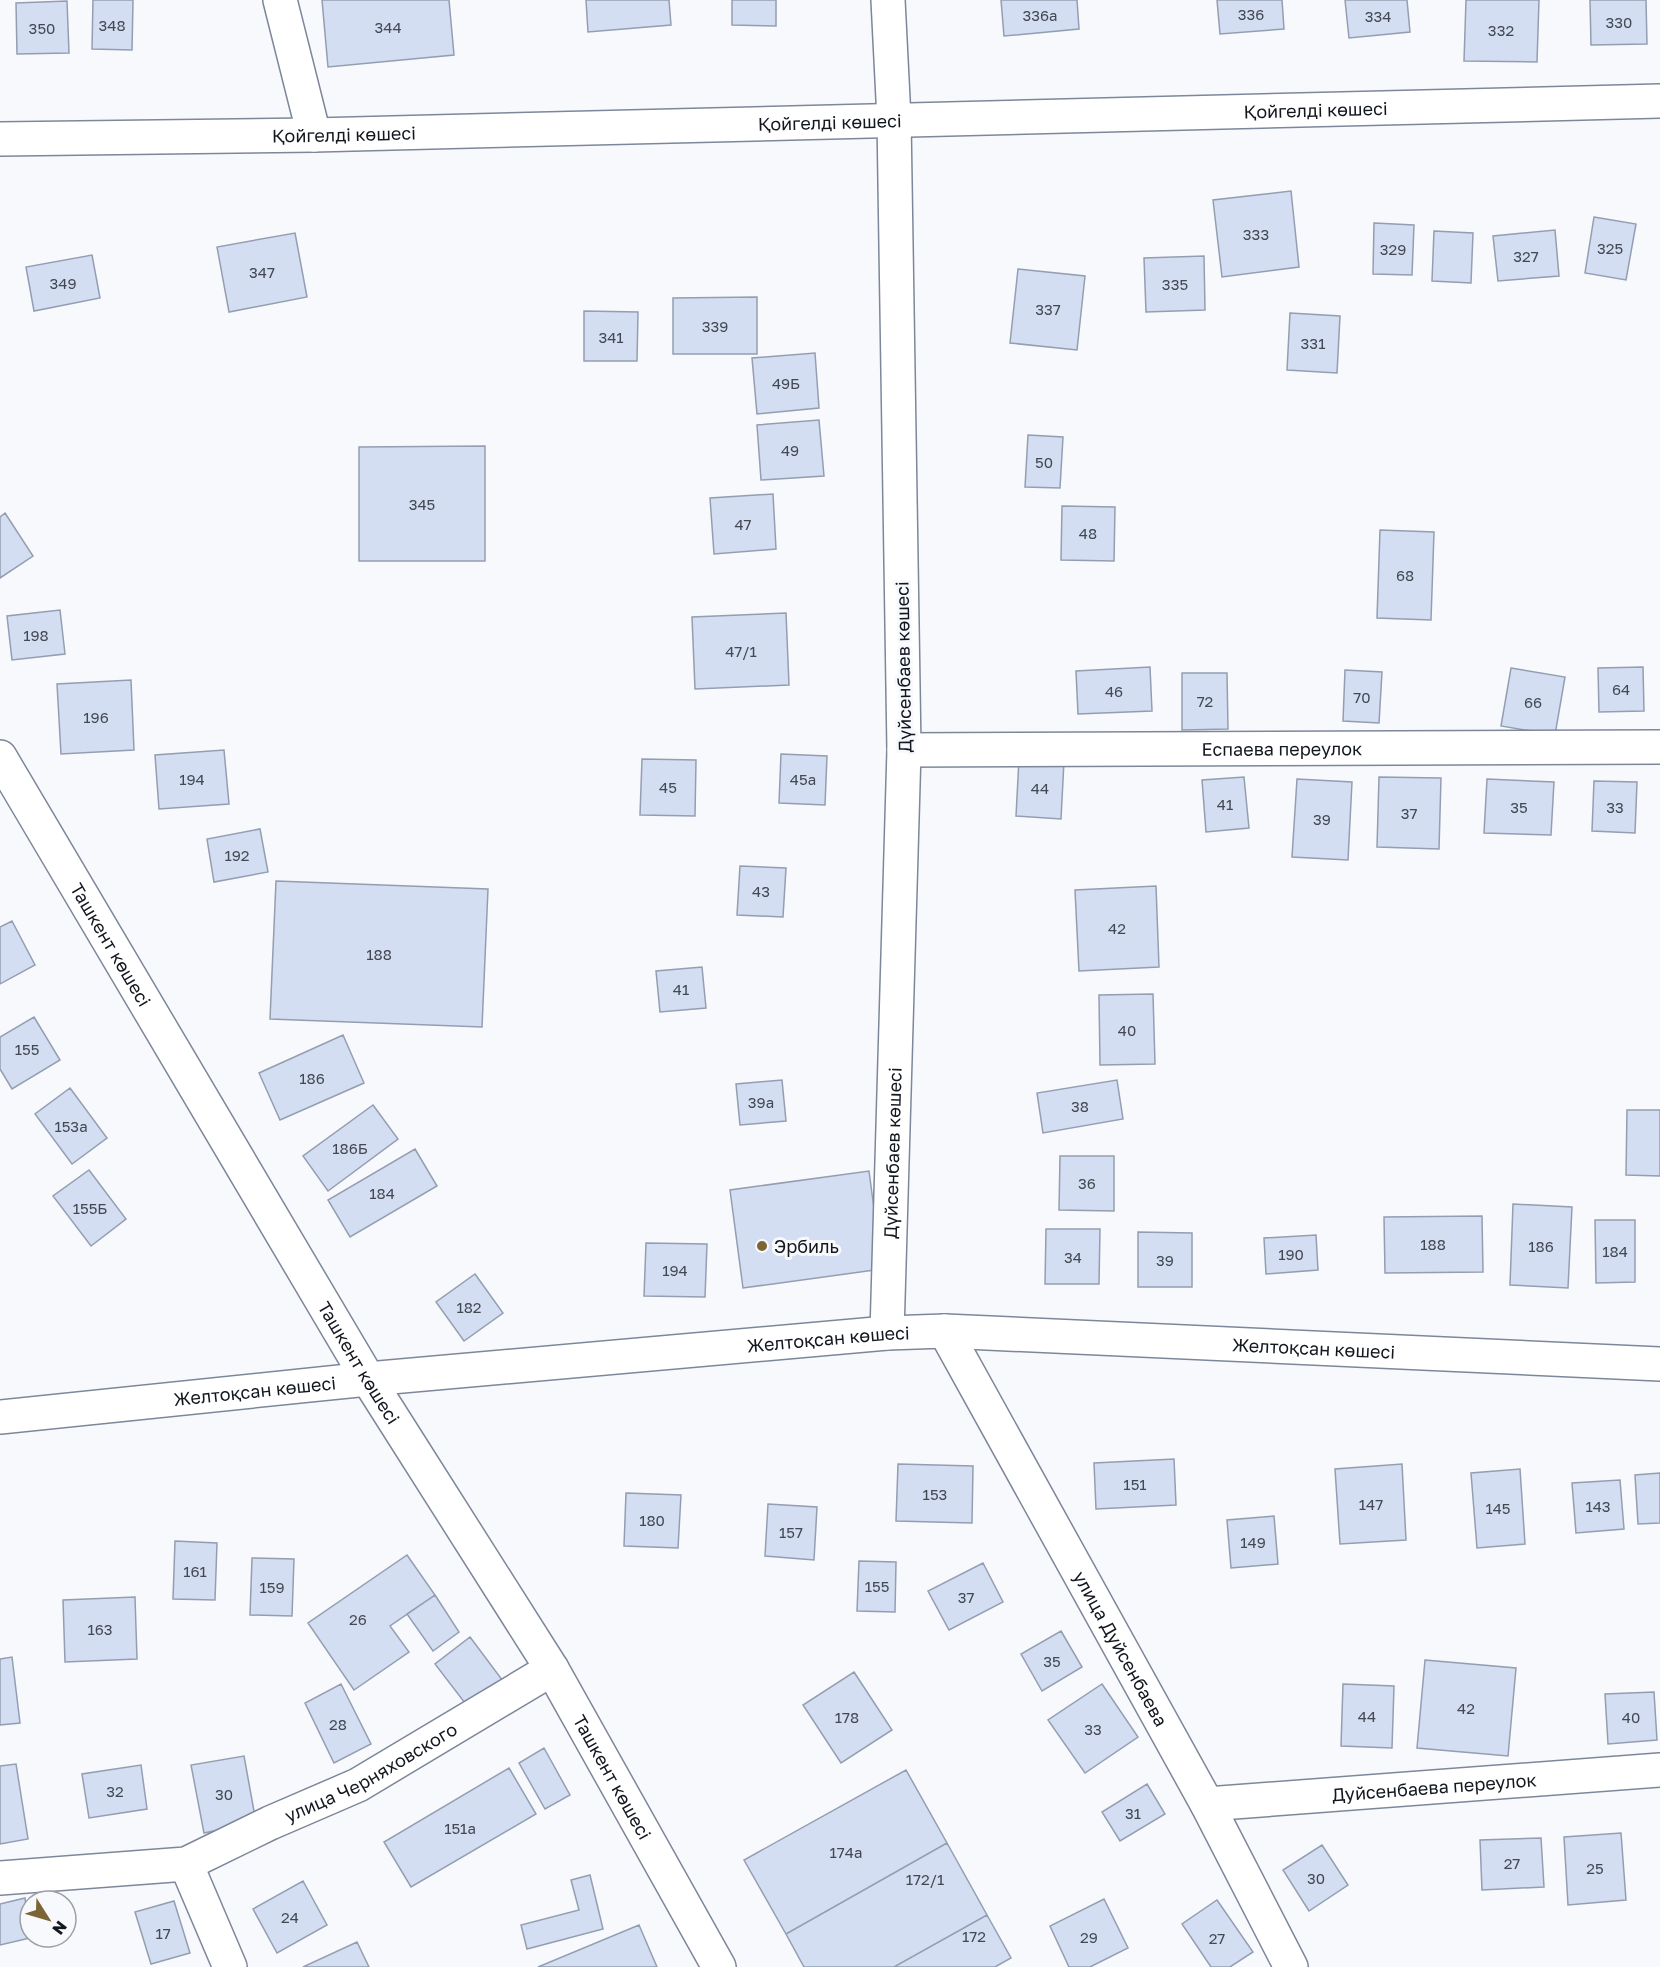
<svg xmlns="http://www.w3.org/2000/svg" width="1660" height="1967" font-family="'Golos Text',sans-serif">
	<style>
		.building { fill: #d3def2; stroke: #949eb1; stroke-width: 1.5 }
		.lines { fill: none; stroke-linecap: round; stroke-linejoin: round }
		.minor-casing { stroke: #7d879a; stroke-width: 36 }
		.major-casing { stroke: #7d879a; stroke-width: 36 }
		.minor { stroke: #fff; stroke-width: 33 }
		.major { stroke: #fff; stroke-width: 33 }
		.poi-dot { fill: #7d6435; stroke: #f7f9fd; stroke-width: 2 }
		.labels { text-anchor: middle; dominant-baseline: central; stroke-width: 6; stroke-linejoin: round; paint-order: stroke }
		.number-label { font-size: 15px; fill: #434953 }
		.street-label { font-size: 18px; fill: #13171e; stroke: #f7f9fd }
		.poi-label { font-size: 18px; fill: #13171e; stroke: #f7f9fd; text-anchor: start }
	</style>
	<rect width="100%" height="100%" fill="#f7f9fd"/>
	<path class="building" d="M93,0H133L132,50L92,49Z
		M322,0H449L454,55L328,67Z
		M586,0H669L671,25L588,32Z
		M732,0H776V26L732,25Z
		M1001,0H1077L1079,29L1004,36Z
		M1217,0H1282L1284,29L1220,34Z
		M1345,0H1407L1410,32L1349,38Z
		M1466,0H1539L1537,62L1464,61Z
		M1590,0H1646L1647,44L1591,45Z
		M67,1L69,53L17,54L16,3Z
		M1291,191L1299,267L1222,277L1213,200Z
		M1594,217L1636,224L1626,280L1585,273Z
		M1374,223L1414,225L1412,275L1373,274Z
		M1555,230L1559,276L1498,281L1493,236Z
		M1434,231L1473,233L1471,283L1432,281Z
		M295,233L307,297L229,312L217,247Z
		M92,255L100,298L34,311L26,267Z
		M1204,256L1205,310L1146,312L1144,258Z
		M1018,269L1085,276L1077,350L1010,343Z
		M757,297V354H673V298Z
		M584,311L638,312L637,361H584Z
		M1290,313L1340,316L1337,373L1287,370Z
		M815,353L819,408L757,414L752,358Z
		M819,420L824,476L761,480L757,425Z
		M1028,435L1063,437L1060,488L1025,487Z
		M485,446V561H359V447Z
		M773,494L776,549L714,554L710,498Z
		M1062,506L1115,507L1114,561L1061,560Z
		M5,513L33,556L0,578V517Z
		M1380,530L1434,532L1431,620L1377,618Z
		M60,610L65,654L12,660L7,616Z
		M786,613L789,685L695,689L692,617Z
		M1150,667L1152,711L1078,714L1076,671Z
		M1643,667L1644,711L1599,712L1598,668Z
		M1511,668L1565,677L1555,735L1501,726Z
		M1345,670L1382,672L1379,723L1343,721Z
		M1182,673H1227L1228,729L1182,730Z
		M131,680L134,750L61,754L57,684Z
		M224,750L229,804L159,809L155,755Z
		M781,754L827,756L825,805L779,803Z
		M642,759L696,760L695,816L640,815Z
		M1019,759L1064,761L1061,819L1016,816Z
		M1244,777L1249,828L1206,832L1202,780Z
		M1379,777L1441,778L1439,849L1377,847Z
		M1297,779L1352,782L1348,860L1292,857Z
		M1487,779L1554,782L1551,835L1484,833Z
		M1594,781L1637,782L1635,833L1592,831Z
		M260,829L268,872L214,882L207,839Z
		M740,866L786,868L783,917L737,915Z
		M276,881L488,889L482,1027L270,1019Z
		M1156,886L1159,967L1079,971L1075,890Z
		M12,921L35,965L0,984V927Z
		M702,967L706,1008L660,1012L656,971Z
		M1153,994L1155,1064L1100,1065L1099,995Z
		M34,1017L60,1060L12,1089L0,1069V1037Z
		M343,1035L364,1083L280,1120L259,1073Z
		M782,1080L786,1121L740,1125L736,1084Z
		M1117,1080L1123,1119L1043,1133L1037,1093Z
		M70,1088L107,1138L72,1164L35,1114Z
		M373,1105L398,1139L328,1191L303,1156Z
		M1627,1110H1660V1176L1626,1175Z
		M415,1149L437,1186L350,1237L328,1200Z
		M1060,1156H1114V1211L1059,1210Z
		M89,1170L126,1219L91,1246L53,1196Z
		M869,1171L882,1269L743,1288L730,1190Z
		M1513,1204L1572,1207L1568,1288L1510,1285Z
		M1482,1216L1483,1272L1385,1273L1384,1217Z
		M1595,1220H1635V1282L1596,1283Z
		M1046,1229H1100L1099,1284H1045Z
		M1138,1232L1192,1233V1287H1138Z
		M1316,1235L1318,1270L1266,1274L1264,1238Z
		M646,1243L707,1244L705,1297L644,1296Z
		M475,1274L503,1313L464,1341L436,1302Z
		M1174,1459L1176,1505L1096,1509L1094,1463Z
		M898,1464L973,1466L972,1523L896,1521Z
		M1402,1464L1406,1540L1340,1544L1335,1469Z
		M1520,1469L1525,1544L1477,1548L1471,1473Z
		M1660,1473V1523L1638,1524L1635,1475Z
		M1620,1480L1624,1529L1576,1533L1572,1483Z
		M626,1493L681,1495L678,1548L624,1546Z
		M768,1504L817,1507L814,1560L765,1556Z
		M1274,1516L1278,1564L1231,1568L1227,1520Z
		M175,1541L217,1543L215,1600L173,1599Z
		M407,1555L435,1595L390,1626L409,1652L354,1690L308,1623Z
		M252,1558L294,1559L292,1616L250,1615Z
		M859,1561L896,1562L895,1612L857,1611Z
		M983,1563L1003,1602L949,1630L928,1591Z
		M435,1595L459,1632L433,1651L407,1614Z
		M135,1597L137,1659L65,1662L63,1600Z
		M1061,1631L1082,1667L1042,1691L1021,1654Z
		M470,1637L503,1681L468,1707L435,1664Z
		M12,1657L20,1723L0,1725V1659Z
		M1425,1660L1516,1668L1508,1756L1417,1748Z
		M854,1672L892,1730L841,1763L803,1705Z
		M341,1684L371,1744L334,1763L305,1703Z
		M1102,1684L1138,1737L1085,1773L1048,1720Z
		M1343,1684L1394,1686L1392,1748L1341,1746Z
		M1654,1692L1657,1740L1608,1744L1605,1694Z
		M544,1748L570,1795L545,1809L519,1763Z
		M244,1756L256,1822L204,1833L191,1765Z
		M16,1764L28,1839L0,1844V1766Z
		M141,1765L147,1809L89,1818L82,1774Z
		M509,1768L536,1814L411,1887L384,1842Z
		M906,1770L947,1843L786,1934L744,1860Z
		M1147,1784L1165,1814L1120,1841L1102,1812Z
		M1621,1833L1626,1900L1568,1905L1564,1837Z
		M1541,1838L1544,1887L1482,1890L1480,1840Z
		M947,1843L987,1915L894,1967H804L786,1934Z
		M1322,1845L1348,1885L1309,1911L1283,1870Z
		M590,1875L603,1929L527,1949L521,1925L579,1910L571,1880Z
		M303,1881L327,1925L277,1953L253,1909Z
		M25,1898L30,1937H34L0,1945V1904Z
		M1104,1899L1128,1948L1090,1967H1069L1050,1926Z
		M1217,1900L1253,1952L1230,1967H1211L1182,1924Z
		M174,1901L190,1953L151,1964L135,1912Z
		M987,1915L1011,1958L995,1967H894Z
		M639,1925L657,1967H538Z
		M357,1942L369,1967H303Z"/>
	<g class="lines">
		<defs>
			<g id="minor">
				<path d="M280,0L314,135"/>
				<path id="s1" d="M0,139L314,135L1660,101"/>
				<path id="s2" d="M904,750L1660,747"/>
				<path id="s3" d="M945,1331L1207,1804L1291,1967"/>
				<path id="s4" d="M887,1333L904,750L894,119L888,0"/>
				<path id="s5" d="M0,1417L368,1379L887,1333L945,1331L1660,1364"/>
				<path id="s6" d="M1207,1804L1660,1770"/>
				<path d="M186,1864L230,1967"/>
				<path id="s7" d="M0,1878L186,1864L270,1823L358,1785L552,1669"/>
			</g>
			<g id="major">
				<path id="s8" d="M0,757L368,1379L552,1669L719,1967"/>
			</g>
		</defs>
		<use href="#minor" class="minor-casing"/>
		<use href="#major" class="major-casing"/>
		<use href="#minor" class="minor"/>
		<use href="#major" class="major"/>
	</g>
	<circle class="poi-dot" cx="762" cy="1246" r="6"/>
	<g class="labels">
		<g class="number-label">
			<text x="1251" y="14">336</text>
			<text x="1040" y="15">336а</text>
			<text x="1378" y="16">334</text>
			<text x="1619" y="22">330</text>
			<text x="112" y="25">348</text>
			<text x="388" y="27">344</text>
			<text x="42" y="28">350</text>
			<text x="1501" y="30">332</text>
			<text x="1256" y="234">333</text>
			<text x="1610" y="248">325</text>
			<text x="1393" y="249">329</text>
			<text x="1526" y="256">327</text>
			<text x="262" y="272">347</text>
			<text x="63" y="283">349</text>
			<text x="1175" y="284">335</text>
			<text x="1048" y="309">337</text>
			<text x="715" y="326">339</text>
			<text x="611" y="337">341</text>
			<text x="1313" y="343">331</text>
			<text x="786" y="383">49Б</text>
			<text x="790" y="450">49</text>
			<text x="1044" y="462">50</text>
			<text x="422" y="504">345</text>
			<text x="743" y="524">47</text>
			<text x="1088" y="533">48</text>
			<text x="1405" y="575">68</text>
			<text x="36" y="635">198</text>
			<text x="741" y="651">47/1</text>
			<text x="1621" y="689">64</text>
			<text x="1114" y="691">46</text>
			<text x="1362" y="697">70</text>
			<text x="1205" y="701">72</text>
			<text x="1533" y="702">66</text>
			<text x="96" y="717">196</text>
			<text x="192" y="779">194</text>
			<text x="803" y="779">45а</text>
			<text x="668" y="787">45</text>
			<text x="1040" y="788">44</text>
			<text x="1225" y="804">41</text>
			<text x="1519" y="807">35</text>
			<text x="1615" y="807">33</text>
			<text x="1409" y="813">37</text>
			<text x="1322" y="819">39</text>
			<text x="237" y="855">192</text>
			<text x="761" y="891">43</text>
			<text x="1117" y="928">42</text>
			<text x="379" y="954">188</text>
			<text x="681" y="989">41</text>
			<text x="1127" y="1030">40</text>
			<text x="27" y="1049">155</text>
			<text x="312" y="1078">186</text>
			<text x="761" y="1102">39а</text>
			<text x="1080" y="1106">38</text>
			<text x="71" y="1126">153а</text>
			<text x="350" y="1148">186Б</text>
			<text x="1087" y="1183">36</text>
			<text x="382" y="1193">184</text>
			<text x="90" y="1208">155Б</text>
			<text x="1433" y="1244">188</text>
			<text x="1541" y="1246">186</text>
			<text x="1615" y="1251">184</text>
			<text x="1291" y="1254">190</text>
			<text x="1073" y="1257">34</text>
			<text x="1165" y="1260">39</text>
			<text x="675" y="1270">194</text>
			<text x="469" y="1307">182</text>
			<text x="1135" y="1484">151</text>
			<text x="935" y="1494">153</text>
			<text x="1371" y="1504">147</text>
			<text x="1598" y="1506">143</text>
			<text x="1498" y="1508">145</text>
			<text x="652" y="1520">180</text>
			<text x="791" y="1532">157</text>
			<text x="1253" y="1542">149</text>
			<text x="195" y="1571">161</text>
			<text x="877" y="1586">155</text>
			<text x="272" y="1587">159</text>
			<text x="966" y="1597">37</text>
			<text x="358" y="1619">26</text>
			<text x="100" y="1629">163</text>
			<text x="1052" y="1661">35</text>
			<text x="1466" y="1708">42</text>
			<text x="1367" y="1716">44</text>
			<text x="847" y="1717">178</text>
			<text x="1631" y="1717">40</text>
			<text x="338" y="1724">28</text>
			<text x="1093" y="1729">33</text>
			<text x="115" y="1791">32</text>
			<text x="224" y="1794">30</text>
			<text x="1133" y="1813">31</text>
			<text x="460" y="1828">151а</text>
			<text x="846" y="1852">174а</text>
			<text x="1512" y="1863">27</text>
			<text x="1595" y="1868">25</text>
			<text x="1316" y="1878">30</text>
			<text x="925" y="1879">172/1</text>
			<text x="290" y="1917">24</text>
			<text x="163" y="1933">17</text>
			<text x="974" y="1936">172</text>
			<text x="1089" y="1937">29</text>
			<text x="1217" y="1938">27</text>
		</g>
		<g class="street-label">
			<text stroke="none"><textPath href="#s1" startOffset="1316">Қойгелді көшесі</textPath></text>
			<text stroke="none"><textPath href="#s1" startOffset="830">Қойгелді көшесі</textPath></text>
			<text stroke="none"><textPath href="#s1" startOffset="344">Қойгелді көшесі</textPath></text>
			<text transform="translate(903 667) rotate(-91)">Дүйсенбаев көшесі</text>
			<text stroke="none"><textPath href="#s2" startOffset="378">Еспаева переулок</textPath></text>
			<text stroke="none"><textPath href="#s8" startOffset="218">Ташкент көшесі</textPath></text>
			<text stroke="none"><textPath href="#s4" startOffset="180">Дүйсенбаев көшесі</textPath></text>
			<text stroke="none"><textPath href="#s5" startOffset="832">Желтоқсан көшесі</textPath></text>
			<text stroke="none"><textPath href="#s5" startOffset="1318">Желтоқсан көшесі</textPath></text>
			<text stroke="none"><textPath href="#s8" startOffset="704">Ташкент көшесі</textPath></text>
			<text stroke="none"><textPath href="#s5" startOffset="256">Желтоқсан көшесі</textPath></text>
			<text stroke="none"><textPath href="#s3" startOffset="363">улица Дуйсенбаева</textPath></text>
			<text stroke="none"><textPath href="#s7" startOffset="393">улица Черняховского</textPath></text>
			<text stroke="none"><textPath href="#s8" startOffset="1190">Ташкент көшесі</textPath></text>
			<text stroke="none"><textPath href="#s6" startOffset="228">Дуйсенбаева переулок</textPath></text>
		</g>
		<g class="poi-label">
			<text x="774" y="1246">Эрбиль</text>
		</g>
	</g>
	<g transform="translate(48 1919) rotate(127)"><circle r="28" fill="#f7f9fd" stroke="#9c9fa4" stroke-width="1.5"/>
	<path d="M0-4.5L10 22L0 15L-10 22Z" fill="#7d6435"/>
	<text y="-9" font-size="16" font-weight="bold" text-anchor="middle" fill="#13171e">N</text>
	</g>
</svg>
